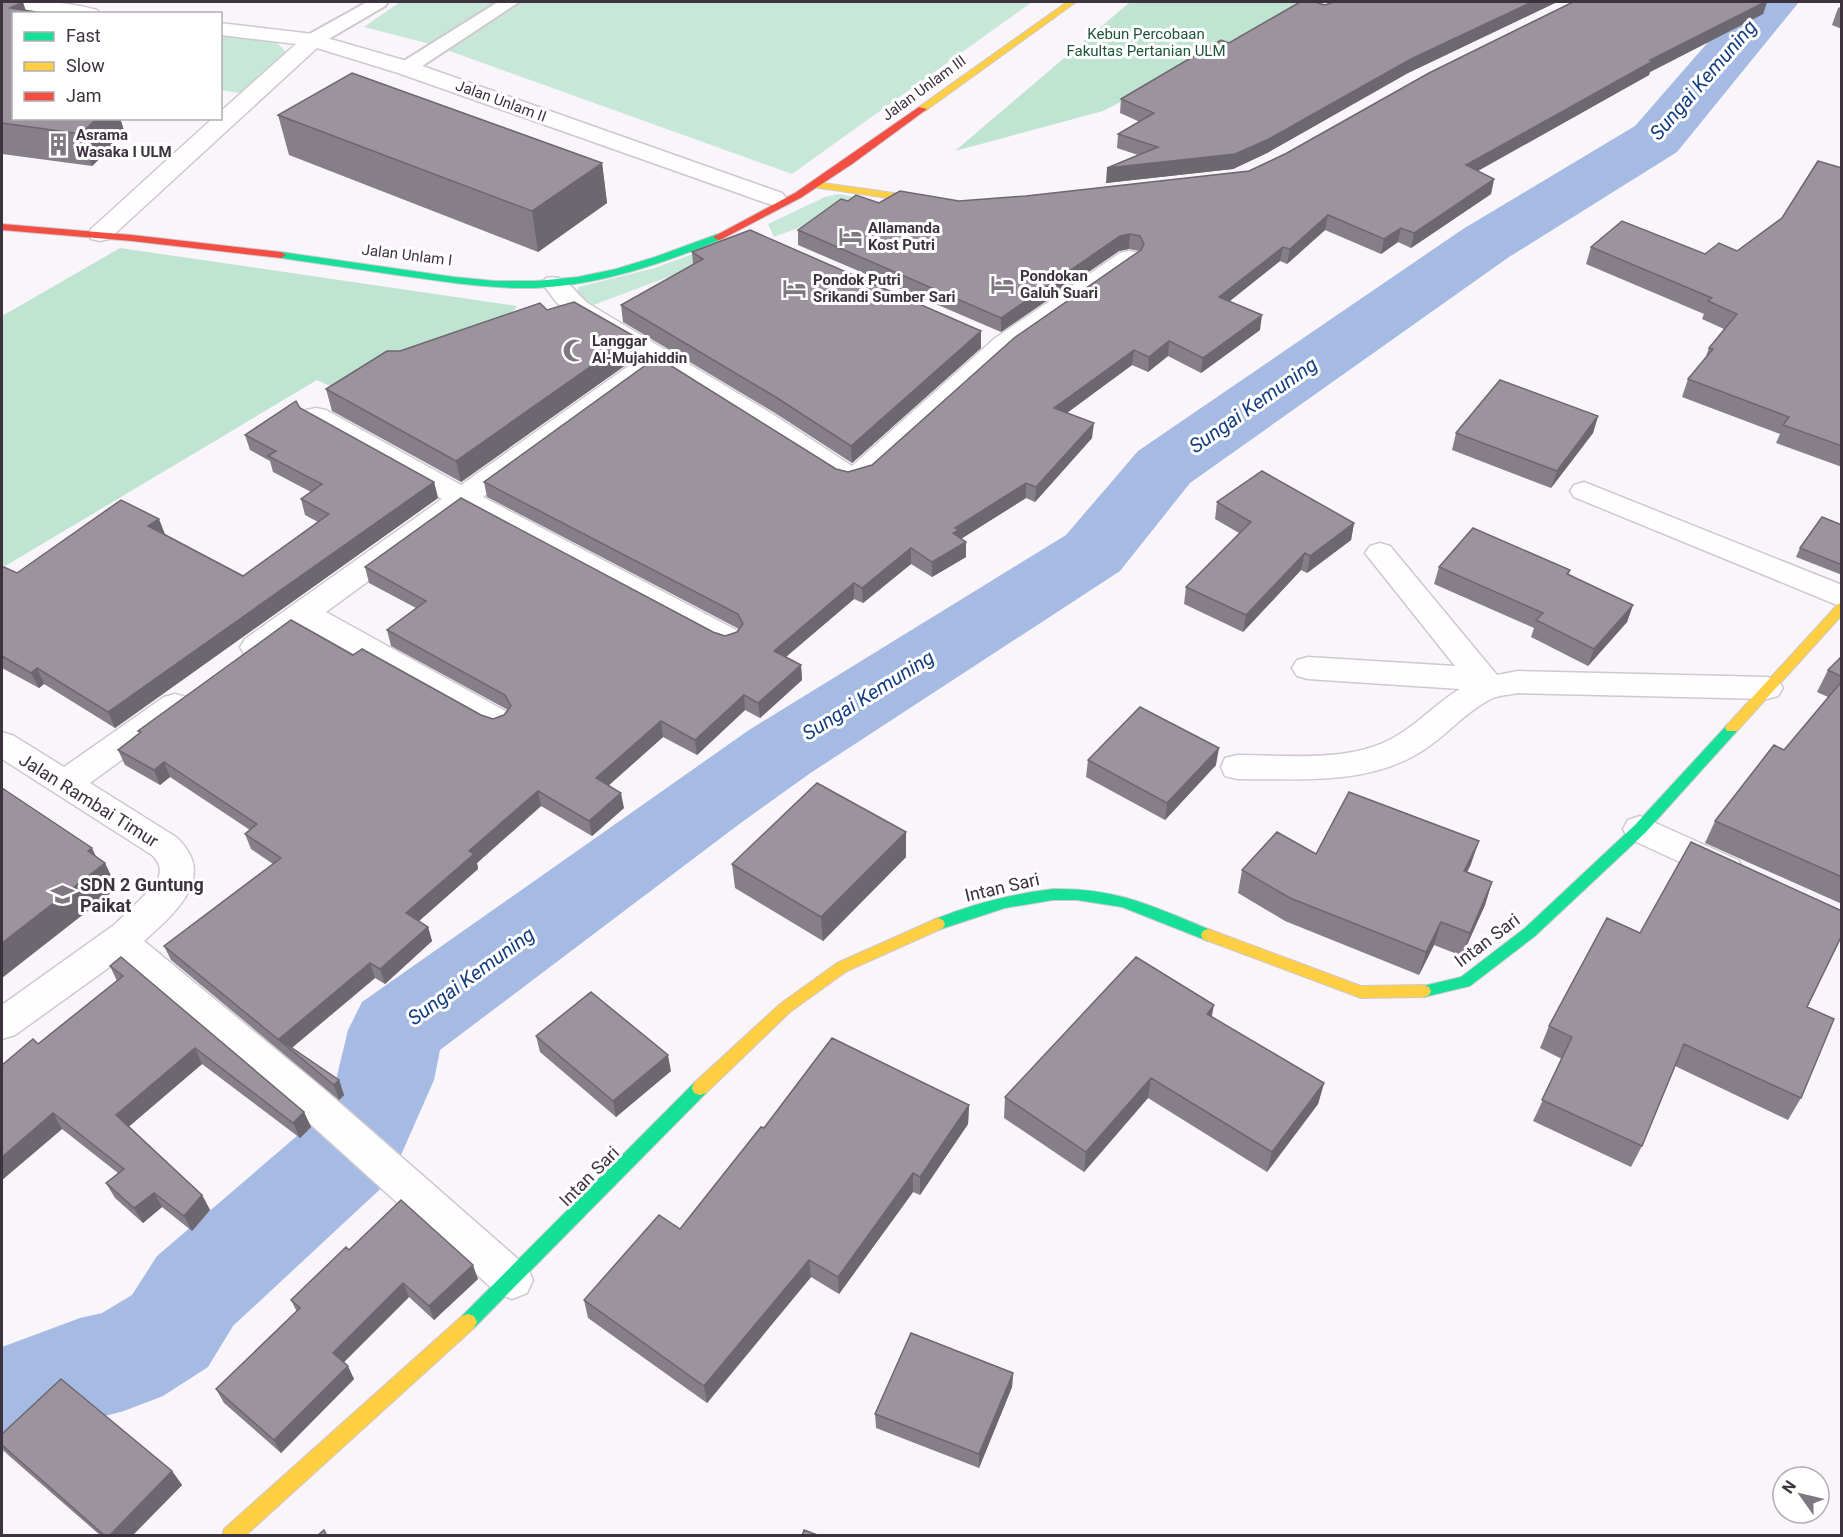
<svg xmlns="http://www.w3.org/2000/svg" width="1843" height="1537" font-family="Roboto,sans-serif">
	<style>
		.green { fill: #c7e7d8 }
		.forest { fill: #bfe4d2 }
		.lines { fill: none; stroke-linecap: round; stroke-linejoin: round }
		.river { fill: #a5bbe4; fill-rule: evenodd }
		.lane-casing { stroke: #cfc8d0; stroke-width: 4 }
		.street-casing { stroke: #cfc8d0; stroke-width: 3 }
		.fast-casing { stroke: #cfc8d0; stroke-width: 2 }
		.slow-casing { stroke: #cfc8d0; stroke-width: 2 }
		.jam-casing { stroke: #cfc8d0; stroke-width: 2 }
		.lane { fill: #fefefe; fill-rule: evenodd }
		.street { fill: #fefefe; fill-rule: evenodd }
		.fast { fill: #16e098; fill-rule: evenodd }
		.slow { fill: #ffcf43; fill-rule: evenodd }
		.jam { fill: #f24e42; fill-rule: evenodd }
		.wall { fill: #867e88 }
		.shaded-wall { fill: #6d676f }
		.building { fill: #9c939e; stroke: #6d676f; stroke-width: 1.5 }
		.labels { text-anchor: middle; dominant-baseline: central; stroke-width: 6; stroke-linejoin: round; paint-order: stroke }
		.far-park-label { font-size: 15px; fill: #1d543b; stroke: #fff }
		.far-street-label { font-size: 15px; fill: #3d333f; stroke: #fff }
		.far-poi-label { font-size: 15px; font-weight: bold; fill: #3d333f; stroke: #fff; text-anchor: start }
		.street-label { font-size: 18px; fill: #3d333f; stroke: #fff }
		.poi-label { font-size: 18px; font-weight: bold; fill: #3d333f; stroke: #fff; text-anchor: start }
		.water-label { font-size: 20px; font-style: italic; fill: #153e80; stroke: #fff }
	</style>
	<rect width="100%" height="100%" fill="#faf5fb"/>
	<path class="green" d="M400,2H1032L792,174L430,44L364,27Z
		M220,35L276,42L287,53L244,94L221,90Z
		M838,194L874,200L774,237L768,224L825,197Z
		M720,244L732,253L588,307L578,294V287L655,268Z"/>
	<path class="forest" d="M1130,2H1314L1103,111L955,151Z
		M120,248L517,306L489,341L334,388L317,380L2,568V316Z"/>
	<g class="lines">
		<path class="river" d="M1743,2H1799L1677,152L1509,257L1190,483L1120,571L809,774L738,825L440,1050L434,1080L390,1180L233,1326L208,1367L163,1396L124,1411L82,1422L2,1453V1347L80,1318L102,1313L132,1295L157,1256L318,1118L336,1080L348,1030L362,1002L749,730L1066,535L1138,451L1463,229L1635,126Z"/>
		<defs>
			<path id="lane" d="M367,2H388L385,6L320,44H306L304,40L306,36Z
				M498,2H519L413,72H399L397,68L399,64Z"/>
			<path id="street" d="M5,2C35,0 68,2 97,10L100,14H48L8,6Z
				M220,23L313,34L414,63L782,193L786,198L782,203L774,205L766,203L398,73L317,48L109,239L100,241L91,239L88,234L91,229L213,118H220V112L296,44L220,35Z
				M1129,251L1138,253L1141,258L1138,263L1012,351L872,478L848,485L838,482L754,427L659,369L483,497L738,631L742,638L738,645L727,649L716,645L464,511L326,612L507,712L512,720L507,728L496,732L485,728L305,627C287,640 268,661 245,655L240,647L245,639L442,499L306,422L302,416L306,410L316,408L326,410L461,485L641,357L571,314L557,303L542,283L546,278C566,273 574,292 589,304L774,415L852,466L994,339L1120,253Z
				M1584,482L1842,585V607L1574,497L1570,491L1574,485Z
				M1380,543L1390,546L1497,675L1518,671L1767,677L1778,680L1783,688L1778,696L1767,699L1518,693C1509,695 1499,695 1491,699C1463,713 1444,739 1417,754C1365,785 1296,779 1237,779L1225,776L1221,767L1225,758L1237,755C1286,755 1348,763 1393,738C1417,725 1436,703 1460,689L1308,679L1297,676L1292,668L1297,660L1308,657L1455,666L1365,553L1370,546Z
				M175,694L186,697L191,705L186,713L90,783L176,837C219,876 175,913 144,941L325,1090L527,1267L533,1280L527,1293L512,1299L497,1293L297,1112L118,961L15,1035L2,1039V1005L114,925L155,885C162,873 162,865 152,855L2,759V732L14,736L64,767L164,697Z
				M1640,816L1738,860L1743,869L1738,878L1726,882L1714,878L1628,838L1623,829L1628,820Z"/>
			<path id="fast" d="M718,234L722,235V239C662,264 600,285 536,288C492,289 447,282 404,276C363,270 322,264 281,258L276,255L281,252L454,277L495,281H536L578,277L616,269L655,257Z
				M1732,723L1739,728L1737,731L1645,833L1535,936L1470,986L1424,997L1419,995L1417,991L1419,987L1461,977L1525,928L1635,825L1727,725Z
				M1053,889C1119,888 1154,907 1213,931L1215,935L1213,939L1208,941L1122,907L1077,900H1053L1005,908L938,930L933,928L931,924L933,920C972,904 1011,894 1053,889Z
				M700,1081L706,1083L708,1088L706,1093L474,1328L468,1330L462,1328L459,1322L462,1316L694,1083Z"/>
			<path id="slow" d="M1067,2H1076L925,111H919V107Z
				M816,182L936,199L941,202L936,205L813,187V183Z
				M1842,603V615L1737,731H1727L1725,728L1727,725L1838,604Z
				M938,918L943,920L945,924L943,928L847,971L790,1012L706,1093L700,1095L694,1093L692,1088L694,1083L780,1004L837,963Z
				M1208,929L1361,986L1424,985L1429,987L1431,991L1429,995L1424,997L1361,998L1203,939L1201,935L1203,931Z
				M468,1314L474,1316L477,1322L474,1328L245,1536H222L224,1529L462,1316Z"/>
			<path id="jam" d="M919,107L927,109L852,164L802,197L722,239L718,240L713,237L795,193Z
				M2,224L132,235L281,252L286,255L281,258L132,241L2,230Z"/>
		</defs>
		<use href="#lane" class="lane-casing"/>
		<use href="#street" class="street-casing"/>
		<use href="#fast" class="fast-casing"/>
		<use href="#slow" class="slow-casing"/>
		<use href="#jam" class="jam-casing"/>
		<use href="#lane" class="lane"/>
		<use href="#street" class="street"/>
		<use href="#fast" class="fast"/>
		<use href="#slow" class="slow"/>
		<use href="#jam" class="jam"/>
	</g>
	<path class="wall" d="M2,2L14,118H120L125,134L92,166L2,154Z
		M1334,2H1557L1408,73L1267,153L1233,169L1106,183L1138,155L1117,148L1118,134L1140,122L1120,113L1121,99L1229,43Z
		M1573,2H1767L1763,14L1650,72L1649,75L1478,171L1494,179L1491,194L1411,248L1398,242L1381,254L1325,230L1287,264L1280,261L1230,301L1260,330L1201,373L1168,356L1148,372L1132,365L1067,413L1092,438L1035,502L1026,498L961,539L966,557L932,577L911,564L863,603L854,599L786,657L801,665L802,680L760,718L745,710L697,755L663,737L609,785L624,808L592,836L541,806L477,863L478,869L419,921L428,927L432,941L385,984L375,978L292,1048L339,1080L344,1095L339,1100L171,960L164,946L273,864L251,849L245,834L250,830L170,777L160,785L125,765L118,750L139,733L138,731L353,655L481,715L493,719L504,715L508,710L391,646L387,630L416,608L369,583L365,567L713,632L725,636L737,632L739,629L487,497L484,482L836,469L848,472L872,465L1139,251L1129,249L1119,251L1001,332L798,245V230L848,201L879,203L959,201L1026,196L1249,171L1287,153Z
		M1842,6V29L1832,25L1838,8Z
		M278,115L602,163L607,203L538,252L289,155Z
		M1842,168V467L1776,443L1780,434L1682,397L1688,379L1705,359L1709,348L1724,329L1702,319L1704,314L1586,264L1591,247L1705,254L1737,251L1782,218Z
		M692,252L981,348L852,463L775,413L623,322L621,305L693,265Z
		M547,310L637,357L461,482L332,411L326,389L400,351Z
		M300,408L434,482L438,498L115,728L44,684L39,688L2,668V568L17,573L165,534L243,576L318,522L305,515L301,499L311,492L273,472L270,461L250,450L245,435Z
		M1598,416L1593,433L1551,488L1452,450L1456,433Z
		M1217,502L1354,523L1351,540L1307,573L1301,570L1243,632L1184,604L1186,587L1239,533L1215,519Z
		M1842,525V575L1796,557L1800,548Z
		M1439,567L1570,570L1569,574L1633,605L1627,622L1588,666L1531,637L1534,628L1434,584Z
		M1842,656V904L1705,843L1715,821L1784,750L1828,697L1817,692L1828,670Z
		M1088,760L1216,765L1165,820L1086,777Z
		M1316,854L1471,864L1467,872L1492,882L1485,905L1462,956L1434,945L1419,975L1285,921L1238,893L1242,870Z
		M906,857L823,941L735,888L732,864Z
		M1640,933L1807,1007L1801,1098L1788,1120L1675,1066L1642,1146L1631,1167L1533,1121L1562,1059L1540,1048L1549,1026Z
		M110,966L304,1112L311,1127L300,1138L202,1064L129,1126L202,1195L210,1210L192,1231L162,1207L143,1223L115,1198L106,1183L118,1173L62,1129L2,1180L38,1044L117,981Z
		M1212,1017L1324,1083L1318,1104L1267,1172L1148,1098L1084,1172L1004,1118L1005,1097Z
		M536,1036L671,1071L616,1117L540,1052Z
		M969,1105L968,1124L920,1195L913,1192L839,1294L811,1277L707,1403L588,1318L584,1300L680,1229L764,1128Z
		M349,1250L478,1279L434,1320L409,1297L344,1362L354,1379L281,1453L224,1403L216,1389L297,1312L291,1300Z
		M1013,1373L1012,1387L979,1468L876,1428L875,1414Z
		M2,1434L172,1471L182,1485L132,1536H101L7,1454L2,1448Z"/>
	<path class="shaded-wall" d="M23,2L27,14L10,8Z
		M1532,2H1557L1408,73L1267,153L1233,169L1106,183L1107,168L1411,59Z
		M1765,2H1767L1763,14L1650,72L1649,75L1463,179L1466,165L1650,60Z
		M97,118H120L125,134L92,166L81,134Z
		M602,163L607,203L538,252L532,211Z
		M1494,179L1491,194L1411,248L1414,233Z
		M1328,215L1325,230L1287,264L1290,249Z
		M1401,228L1398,242L1381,254L1384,239Z
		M1130,234L1129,249L1119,251L1001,332V318L1120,236Z
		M1283,247L1280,261L1217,311L1219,297Z
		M1262,315L1260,330L1201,373L1203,358Z
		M981,331V348L852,463L851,446Z
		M634,336L637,357L461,482L456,461Z
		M1169,341L1168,356L1148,372L1149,357Z
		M1134,350L1132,365L1053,423L1054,408Z
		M1598,416L1593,433L1551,488L1557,471Z
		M1094,423L1092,438L1035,502L1036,487Z
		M434,482L438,498L115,728L108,712Z
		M1026,483V498L959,540L953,533L955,528Z
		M159,519L165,534L154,542L148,526Z
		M1354,523L1351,540L1307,573L1310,556Z
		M966,542V557L932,577V562Z
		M911,548V564L863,603L862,588Z
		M1305,553L1301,570L1243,632L1246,615Z
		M854,583V599L775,666L774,651Z
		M1633,605L1627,622L1588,666L1594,649Z
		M801,665L802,680L760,718L758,703Z
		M37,668L44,684L39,688L31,673Z
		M744,695L745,710L697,755L695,740Z
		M661,721L663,737L599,794L596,778Z
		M1219,748L1216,765L1165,820L1167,803Z
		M164,762L170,777L160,785L154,770Z
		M538,791L541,806L477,863L478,869L411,928L406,913L469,851Z
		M621,793L624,808L592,836L589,821Z
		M906,832V857L823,941L821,917Z
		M1479,841L1471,864L1457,894L1464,871Z
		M92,848L101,867L105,863L117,888L2,978V943L88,851Z
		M1492,882L1485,905L1462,956L1470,933Z
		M1441,922L1434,945L1419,975L1426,952Z
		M428,927L432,941L385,984L380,969Z
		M370,963L375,978L290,1049L279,1039Z
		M1214,1005L1210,1026L1207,1014Z
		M195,1048L202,1064L125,1130L116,1115Z
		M668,1055L671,1071L616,1117L613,1101Z
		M1151,1078L1148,1098L1084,1172L1086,1152Z
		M339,1080L344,1095L339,1100L334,1085Z
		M1324,1083L1318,1104L1267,1172L1272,1152Z
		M969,1105L968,1124L920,1195V1177Z
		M304,1112L311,1127L300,1138L293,1123Z
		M53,1113L62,1129L2,1180V1157Z
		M913,1173V1192L839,1294L838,1277Z
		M154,1193L162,1207L143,1223L134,1208Z
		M202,1195L210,1210L192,1231L184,1216Z
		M809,1260L811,1277L707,1403L704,1386Z
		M473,1265L478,1279L434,1320L429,1306Z
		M403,1283L409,1297L339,1367L333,1353Z
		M348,1366L354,1379L281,1453L274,1440Z
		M1013,1373L1012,1387L979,1468V1454Z
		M172,1471L182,1485L132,1536H109Z"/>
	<path class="building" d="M2,2H23L10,8L49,14H14V118H97L81,134L2,123Z
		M1300,2H1315L1325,5L1334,2H1532L1411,59L1269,139L1235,154L1107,168L1158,147L1118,134L1154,113L1121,99L1221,40L1229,43Z
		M1573,2H1765L1650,60L1653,61L1466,165L1494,179L1414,233L1401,228L1384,239L1328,215L1290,249L1283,247L1219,297L1262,315L1203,358L1169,341L1149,357L1134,350L1054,408L1094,423L1036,487L1026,483L955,528L959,530L953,533L966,542L932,562L911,548L862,588L854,583L774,651L801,665L758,703L744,695L695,740L661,721L596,778L621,793L589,821L538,791L469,851L474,854L406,913L428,927L380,969L370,963L279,1039L339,1080L334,1085L164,946L281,858L245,834L257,824L164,762L154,770L118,750L141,732L138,731L291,620L353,655L362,649L481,715L493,719L504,715L511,706L505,695L387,630L426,601L365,567L461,498L713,632L725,636L737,632L743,624L738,614L484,482L657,357L836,469L848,472L872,465L1014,338L1141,250L1144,244L1140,236L1130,234L1120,236L1001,318L798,230L841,199L848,201L856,195L879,203L900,191L959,201L1026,196L1249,171L1287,153L1429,73Z
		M352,73L602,163L532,211L278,115Z
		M1818,161L1842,168V446L1783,425L1789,417L1688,379L1713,349L1709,348L1737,314L1708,301L1712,298L1591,247L1622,221L1705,254L1719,243L1737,251L1782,218Z
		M750,230L981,331L851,446L774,396L621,305L703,259L692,252Z
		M574,302L634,336L456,461L326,389L387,351H400L540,303L547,310Z
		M1500,380L1598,416L1557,471L1456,433Z
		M296,401L300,408L434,482L108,712L37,668L31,673L2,656V568L4,567L17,573L121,500L159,519L148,526L243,576L329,514L301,499L322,484L268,456L276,451L245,435Z
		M1262,471L1354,523L1310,556L1305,553L1246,615L1186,587L1251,522L1217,502Z
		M1822,517L1842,525V565L1800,548Z
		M1473,528L1570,570L1567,574L1633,605L1594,649L1536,620L1543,613L1439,567Z
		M1842,656V677L1828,670Z
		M1842,681V877L1715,821L1774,745L1784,750Z
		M1140,707L1219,748L1167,803L1088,760Z
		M817,783L906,832L821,917L732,864Z
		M2,788L92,848L88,851L105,863L2,943Z
		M1349,792L1479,841L1464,871L1492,882L1470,933L1441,922L1426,952L1290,898L1242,870L1277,832L1316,854Z
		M1691,842L1842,911V935L1807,1007L1834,1019L1801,1098L1684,1044L1642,1146L1542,1100L1572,1037L1549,1026L1607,918L1640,933Z
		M121,957L304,1112L293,1123L195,1048L116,1115L202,1195L184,1216L154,1193L134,1208L106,1183L124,1169L53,1113L2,1157V1065L33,1039L38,1044L123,976L110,966Z
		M1136,957L1214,1005L1207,1014L1324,1083L1272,1152L1151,1078L1086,1152L1005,1097Z
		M591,992L668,1055L613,1101L536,1036Z
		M832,1038L969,1105L920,1177L913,1173L838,1277L809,1260L704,1386L584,1300L659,1215L680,1229L761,1127L764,1128Z
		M401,1200L473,1265L429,1306L403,1283L333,1353L348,1366L274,1440L216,1389L300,1308L291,1300L346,1247L349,1250Z
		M911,1333L1013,1373L979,1454L875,1414Z
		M61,1379L172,1471L109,1536H105L2,1445V1434Z
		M324,1530L327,1536H317Z
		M804,1530L820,1536H802Z"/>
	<defs>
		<symbol id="building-bare" viewBox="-9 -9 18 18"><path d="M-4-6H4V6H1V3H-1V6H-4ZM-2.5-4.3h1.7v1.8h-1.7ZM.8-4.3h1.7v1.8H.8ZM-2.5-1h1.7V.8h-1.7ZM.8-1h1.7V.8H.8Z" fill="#7f7781" stroke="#fff" stroke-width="2.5" paint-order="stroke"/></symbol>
		<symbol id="hotel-bare" viewBox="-9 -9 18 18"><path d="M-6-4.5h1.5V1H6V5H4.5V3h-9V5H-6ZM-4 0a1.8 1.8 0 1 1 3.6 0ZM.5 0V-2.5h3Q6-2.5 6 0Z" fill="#7f7781" stroke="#fff" stroke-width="2.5" paint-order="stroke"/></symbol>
		<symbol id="mosque-bare" viewBox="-9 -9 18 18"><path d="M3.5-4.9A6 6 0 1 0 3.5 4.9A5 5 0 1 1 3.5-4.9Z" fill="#7f7781" stroke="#fff" stroke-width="2.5" paint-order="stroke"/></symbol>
		<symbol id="school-bare" viewBox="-9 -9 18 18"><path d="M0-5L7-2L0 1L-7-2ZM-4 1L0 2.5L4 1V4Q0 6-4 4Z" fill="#7f7781" stroke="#fff" stroke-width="2.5" paint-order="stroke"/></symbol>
	</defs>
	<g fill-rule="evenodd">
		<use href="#building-bare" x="42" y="128" width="33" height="33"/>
		<use href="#hotel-bare" x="834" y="220" width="33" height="33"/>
		<use href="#hotel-bare" x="986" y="268" width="33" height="33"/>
		<use href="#hotel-bare" x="778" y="272" width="33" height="33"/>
		<use href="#mosque-bare" x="558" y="334" width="33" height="33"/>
		<use href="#school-bare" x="46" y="878" width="33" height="33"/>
	</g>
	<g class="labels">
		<g class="far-park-label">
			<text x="1146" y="34">Kebun Percobaan<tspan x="1146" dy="17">Fakultas Pertanian ULM</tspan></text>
		</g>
		<g class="far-street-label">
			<text transform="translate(924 88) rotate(-36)">Jalan Unlam III</text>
			<text transform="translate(501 101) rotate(20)">Jalan Unlam II</text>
			<text transform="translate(407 255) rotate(7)">Jalan Unlam I</text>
		</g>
		<g class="far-poi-label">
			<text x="76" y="135">Asrama<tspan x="76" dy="17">Wasaka I ULM</tspan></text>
			<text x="868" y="228">Allamanda<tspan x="868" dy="17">Kost Putri</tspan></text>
			<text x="1020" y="276">Pondokan<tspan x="1020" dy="17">Galuh Suari</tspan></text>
			<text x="813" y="280">Pondok Putri<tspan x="813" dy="17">Srikandi Sumber Sari</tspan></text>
			<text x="592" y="341">Langgar<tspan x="592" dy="17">Al-Mujahiddin</tspan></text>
		</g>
		<g class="street-label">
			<text transform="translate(89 800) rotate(32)">Jalan Rambai Timur</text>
			<text transform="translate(1002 887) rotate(-13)">Intan Sari</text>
			<text transform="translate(1487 940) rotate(-37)">Intan Sari</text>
			<text transform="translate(589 1176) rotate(-45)">Intan Sari</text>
		</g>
		<g class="poi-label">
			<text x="80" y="884">SDN 2 Guntung<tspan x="80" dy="21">Paikat</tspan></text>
		</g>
		<g class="water-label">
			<text transform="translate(1703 80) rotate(-49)">Sungai Kemuning</text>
			<text transform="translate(1253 405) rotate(-35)">Sungai Kemuning</text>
			<text transform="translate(868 695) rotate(-32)">Sungai Kemuning</text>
			<text transform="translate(471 976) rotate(-36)">Sungai Kemuning</text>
		</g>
	</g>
	<rect width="1843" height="1537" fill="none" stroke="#3d333f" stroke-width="6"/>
	<rect x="12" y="12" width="210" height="108" fill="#ffffff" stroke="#b1adb2" stroke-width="1.5"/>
	<rect x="24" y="32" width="30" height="9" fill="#16e098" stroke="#b1adb2" stroke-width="1.5"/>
	<text x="66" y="42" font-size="18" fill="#3d333f">Fast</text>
	<rect x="24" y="62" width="30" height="9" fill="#ffcf43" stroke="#b1adb2" stroke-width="1.5"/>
	<text x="66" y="72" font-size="18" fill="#3d333f">Slow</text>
	<rect x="24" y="92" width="30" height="9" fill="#f24e42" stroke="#b1adb2" stroke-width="1.5"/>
	<text x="66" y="102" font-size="18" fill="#3d333f">Jam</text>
	<g transform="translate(1801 1495) rotate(304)"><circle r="28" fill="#ffffff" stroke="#b1adb2" stroke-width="1.5"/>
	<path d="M0-4.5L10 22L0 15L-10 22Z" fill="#7f7781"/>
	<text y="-9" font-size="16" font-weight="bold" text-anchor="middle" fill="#3d333f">N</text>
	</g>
</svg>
